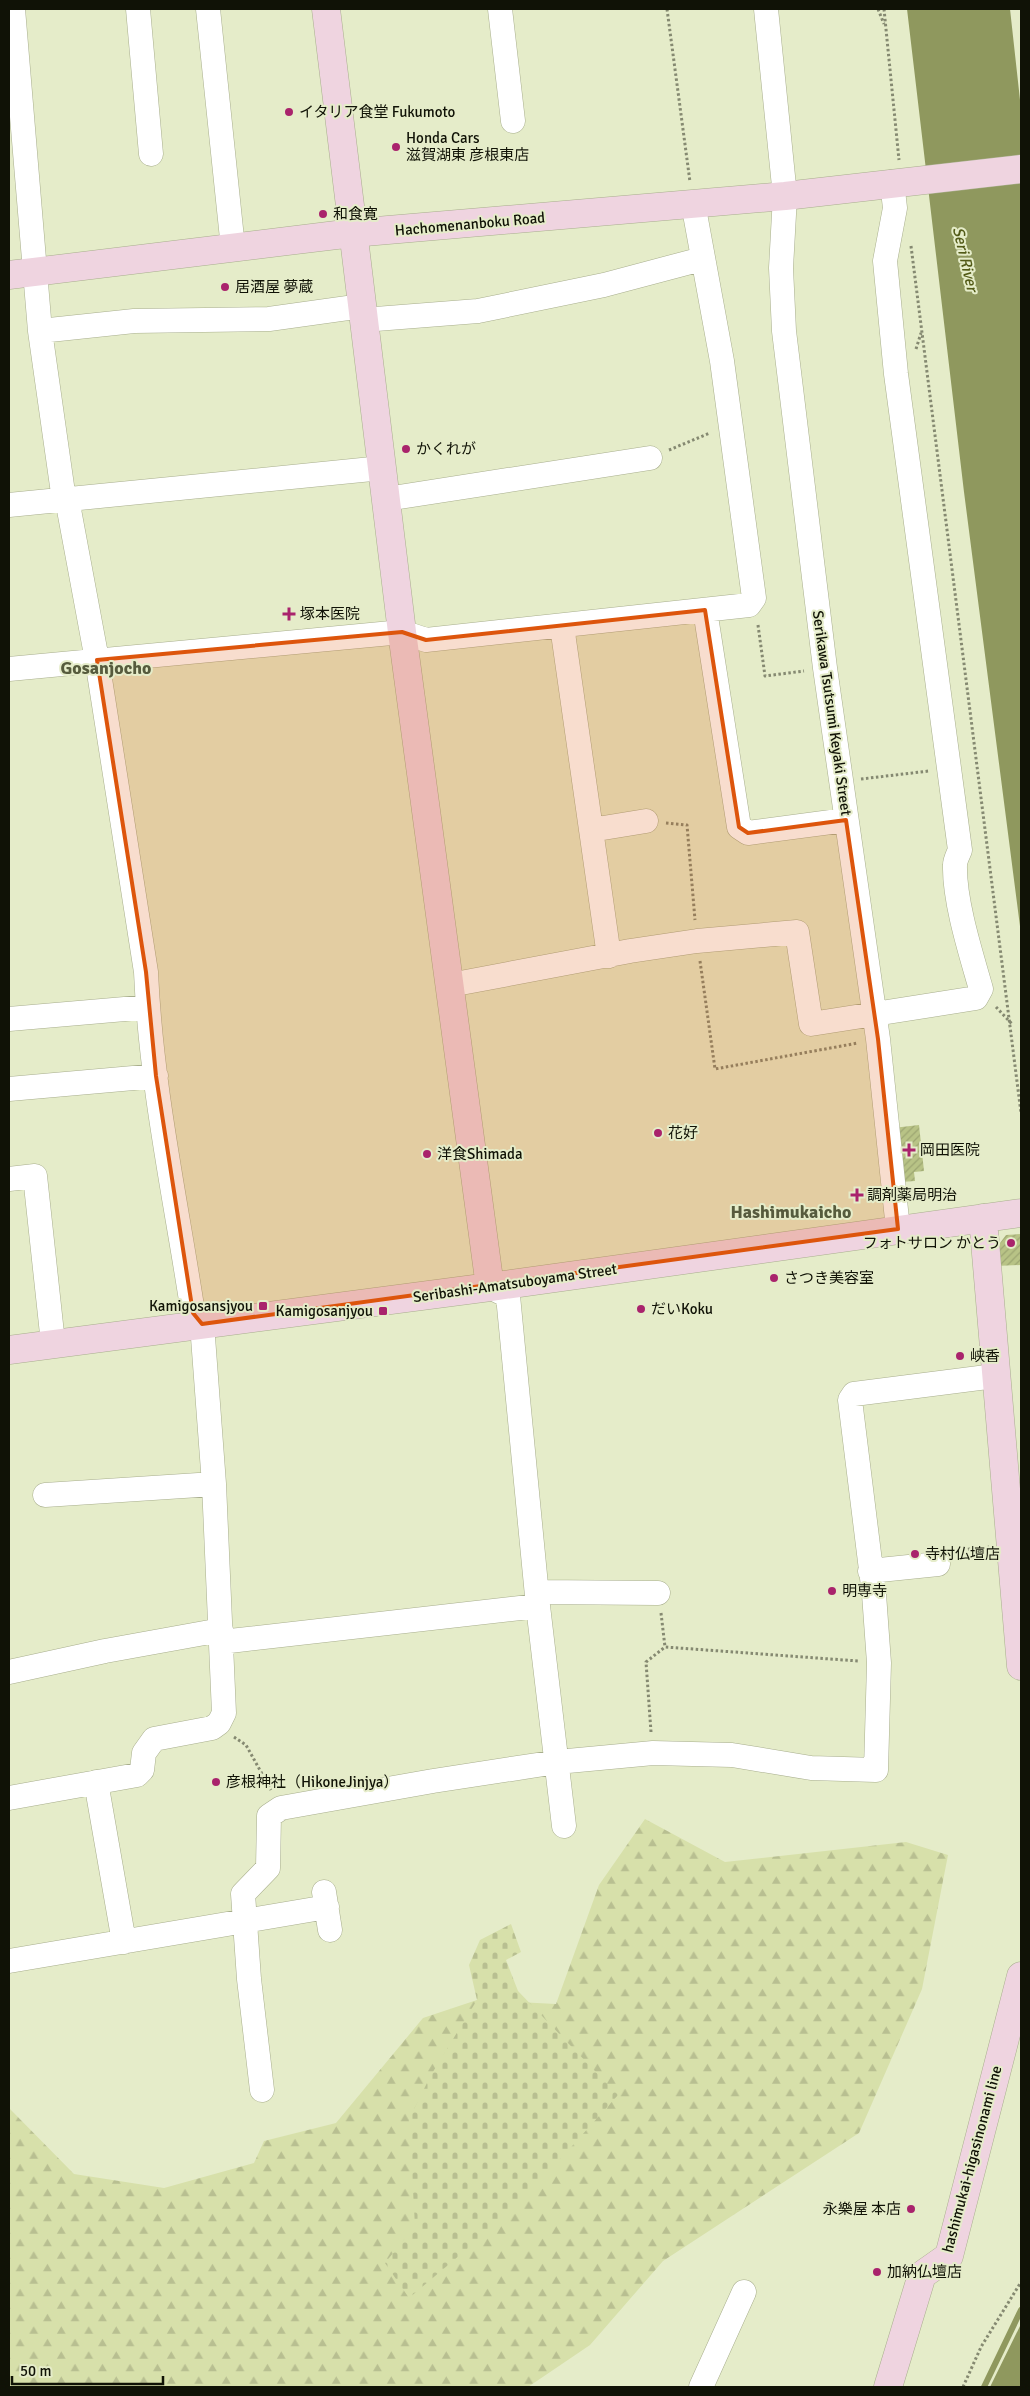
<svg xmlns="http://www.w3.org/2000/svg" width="1030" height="2396" font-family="Signika,'Noto Sans JP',sans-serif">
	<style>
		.forest { fill: url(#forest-firs) }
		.cemetery { fill: url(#cemetery-stones) }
		.water { fill: #8f985e }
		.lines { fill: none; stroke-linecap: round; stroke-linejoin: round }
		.stream { stroke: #8f985e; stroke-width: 6 }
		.building { fill: url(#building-hatch) }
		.street-casing { stroke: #a8ae8d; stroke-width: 25 }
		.secondary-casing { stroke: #a8ae8d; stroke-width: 29 }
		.path { stroke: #858971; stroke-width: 3; stroke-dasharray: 2.5 2.5; stroke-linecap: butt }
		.street { stroke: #fff; stroke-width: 24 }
		.secondary { stroke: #efd4e0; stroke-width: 28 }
		.marked { fill: #dd550c; fill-opacity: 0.2; stroke: #dd550c; stroke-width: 4; stroke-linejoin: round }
		.poi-dot { fill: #a9236c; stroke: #e5ecc9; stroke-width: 2 }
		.labels { text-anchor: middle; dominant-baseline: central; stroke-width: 4; stroke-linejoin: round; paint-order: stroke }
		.poi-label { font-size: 15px; fill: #101206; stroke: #e5ecc9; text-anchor: start }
		.street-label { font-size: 15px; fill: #101206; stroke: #e5ecc9 }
		.water-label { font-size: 16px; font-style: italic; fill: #525a17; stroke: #e5ecc9 }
		.quarter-label { font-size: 18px; font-weight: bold; fill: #565b3d; stroke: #e5ecc9 }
	</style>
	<defs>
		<pattern id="forest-firs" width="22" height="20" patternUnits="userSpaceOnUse" patternTransform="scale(1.25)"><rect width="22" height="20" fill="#d7e0aa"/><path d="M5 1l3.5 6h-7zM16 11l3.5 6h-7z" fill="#b8bf91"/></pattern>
		<pattern id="cemetery-stones" width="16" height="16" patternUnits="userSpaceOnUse" patternTransform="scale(1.25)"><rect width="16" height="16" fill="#d7e0aa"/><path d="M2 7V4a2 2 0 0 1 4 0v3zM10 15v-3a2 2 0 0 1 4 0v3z" fill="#b8bf91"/></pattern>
		<pattern id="building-hatch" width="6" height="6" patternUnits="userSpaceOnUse" patternTransform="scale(1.25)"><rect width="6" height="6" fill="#b8c386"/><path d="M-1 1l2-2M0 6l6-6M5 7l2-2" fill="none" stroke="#9da672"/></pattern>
	</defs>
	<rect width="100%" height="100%" fill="#e5ecc9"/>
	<path class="forest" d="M645,1819L725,1862L906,1842L948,1855L922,1989L859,2133L663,2261L590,2345L528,2387H9V2108L74,2174L164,2188L254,2163L264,2141L336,2123L423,2018L477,2000L556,2004L599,1885Z"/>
	<path class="cemetery" d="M511,1924L521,1952L506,1960L518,1991L618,2095L518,2206L409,2298L385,2263L415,2226L409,2119L431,2075L477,2000L469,1965L480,1940Z"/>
	<path class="water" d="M907,9H1010L1021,109V934L964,492Z
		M1021,2324V2387H990Z"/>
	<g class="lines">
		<path class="stream" d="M984,2387L1021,2310"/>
	</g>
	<path class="building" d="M919,1125L924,1171L914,1172L915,1181L901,1182L893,1128Z
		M1021,1234V1265L996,1266L994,1251L1006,1235Z"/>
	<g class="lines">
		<defs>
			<path id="street" d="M13,9L40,331L64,500
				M138,9L151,154
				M208,9L233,248
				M500,9L513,121
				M766,9L785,196L781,268L784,331L825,668L878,1039L898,1229
				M363,320L478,311L604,285L702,259
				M40,331L134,321L269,319L362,306
				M386,499L650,458
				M9,505L382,468
				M705,610L739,827L748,833L846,820
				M562,626L609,956
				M9,669L402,632L426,640L749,605L754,598L722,361L693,203
				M591,830L646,821
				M450,985L630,951L697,941L797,932L811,1024L976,998L981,989C971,954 954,901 955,865C955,860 958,855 960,850L896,374L885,261L895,208L892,182
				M9,1019L148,1007
				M9,1089L156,1076
				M9,1179L35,1176L53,1343
				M490,1287L508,1296L538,1606L564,1826
				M45,1495L214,1484
				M870,1571L938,1564
				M537,1592L658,1593
				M221,1642L538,1606
				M9,1672L105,1651L221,1630
				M96,1782L124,1942
				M9,1798L137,1775L142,1770L144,1753L154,1739L212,1728L219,1723L224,1713L214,1484L202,1324L193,1313C176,1201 151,1087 146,972L97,660L67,499
				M324,1892L330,1930
				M9,1961L327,1907
				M262,2090L249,1979L243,1894L268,1868L269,1816L281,1808L433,1781L557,1762L653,1753L732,1755L811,1768L876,1770L879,1663L874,1594L850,1400L854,1394L995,1376
				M701,2387L744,2292"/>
			<path id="secondary" d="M326,9L402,632L490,1287
				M9,275L353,233L785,196L1021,169
				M983,1218L1021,1666
				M9,1350L490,1287L1021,1213
				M888,2387L922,2275L949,2256L1021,1976"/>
		</defs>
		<use href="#street" class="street-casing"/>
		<use href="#secondary" class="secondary-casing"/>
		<path class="path" d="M667,9L690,182
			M878,9L884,24
			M884,9L899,160
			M911,246L1021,1113
			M916,349L921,333
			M669,450L710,433
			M758,625L765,676L804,671
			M861,779L929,771
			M666,823L687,825L695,920
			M700,961L715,1069L858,1043
			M996,1007L1012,1024
			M953,1551L989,1547
			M661,1613L665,1647L858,1661
			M651,1732L646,1662L665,1647
			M234,1737L246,1745L271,1790
			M963,2387L981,2347L1021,2282"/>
		<use href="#street" class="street"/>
		<use href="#secondary" class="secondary"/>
	</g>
	<path class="marked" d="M705,610L739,827L748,833L846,820L878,1039L898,1229L202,1324L193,1313L156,1076L146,972L97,660L402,632L426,640Z"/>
	<g class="poi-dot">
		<circle cx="289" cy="112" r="5"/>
		<circle cx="396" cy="147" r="5"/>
		<circle cx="323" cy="214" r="5"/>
		<circle cx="225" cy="287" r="5"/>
		<circle cx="406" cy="449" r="5"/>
		<path d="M286.5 606.5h5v5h5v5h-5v5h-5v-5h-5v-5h5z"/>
		<circle cx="658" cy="1133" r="5"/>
		<path d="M906.5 1142.5h5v5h5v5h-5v5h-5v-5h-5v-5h5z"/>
		<circle cx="427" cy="1154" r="5"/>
		<path d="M854.5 1187.5h5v5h5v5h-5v5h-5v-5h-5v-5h5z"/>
		<circle cx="1011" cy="1243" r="5"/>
		<circle cx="774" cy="1278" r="5"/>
		<rect x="258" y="1301" width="10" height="10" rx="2.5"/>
		<circle cx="641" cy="1309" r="5"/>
		<rect x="378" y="1306" width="10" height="10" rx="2.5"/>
		<circle cx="960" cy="1356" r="5"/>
		<circle cx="915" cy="1554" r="5"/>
		<circle cx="832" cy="1591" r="5"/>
		<circle cx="216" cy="1782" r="5"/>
		<circle cx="911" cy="2209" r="5"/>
		<circle cx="877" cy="2272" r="5"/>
	</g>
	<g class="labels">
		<g class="poi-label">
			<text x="299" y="112">イタリア食堂 Fukumoto</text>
			<text x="406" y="138">Honda Cars<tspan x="406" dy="17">滋賀湖東 彦根東店</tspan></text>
			<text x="333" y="214">和食寛</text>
			<text x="235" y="287">居酒屋 夢蔵</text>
			<text x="416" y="449">かくれが</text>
			<text x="300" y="614">塚本医院</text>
			<text x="668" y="1133">花好</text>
			<text x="920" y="1150">岡田医院</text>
			<text x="437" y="1154">洋食Shimada</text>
			<text x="867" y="1195">調剤薬局明治</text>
			<text x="1001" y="1243" text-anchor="end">フォトサロン かとう</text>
			<text x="784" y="1278">さつき美容室</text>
			<text x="253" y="1306" text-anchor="end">Kamigosansjyou</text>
			<text x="651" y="1309">だいKoku</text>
			<text x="373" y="1311" text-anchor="end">Kamigosanjyou</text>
			<text x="970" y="1356">峡香</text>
			<text x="925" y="1554">寺村仏壇店</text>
			<text x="842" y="1591">明専寺</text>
			<text x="226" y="1782">彦根神社（HikoneJinjya）</text>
			<text x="901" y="2209" text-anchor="end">永樂屋 本店</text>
			<text x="887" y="2272">加納仏壇店</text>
		</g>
		<g class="street-label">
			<text transform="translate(470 224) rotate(-5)">Hachomenanboku Road</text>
			<text transform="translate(832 713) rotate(82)">Serikawa Tsutsumi Keyaki Street</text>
			<text transform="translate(515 1283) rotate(-8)">Seribashi-Amatsuboyama Street</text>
			<text transform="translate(972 2159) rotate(-75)">hashimukai-higasinonami line</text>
		</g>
		<g class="water-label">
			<text transform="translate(965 259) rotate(77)">Seri River</text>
		</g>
		<g class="quarter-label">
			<text x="106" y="668">Gosanjocho</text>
			<text x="791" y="1212">Hashimukaicho</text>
		</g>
	</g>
	<rect width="1030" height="2396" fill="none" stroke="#101206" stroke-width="20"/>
	<path d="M12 2376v8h151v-8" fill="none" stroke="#101206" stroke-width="2.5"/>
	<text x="20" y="2376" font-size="15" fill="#101206" stroke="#e5ecc9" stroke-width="4" paint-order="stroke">50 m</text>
</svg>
